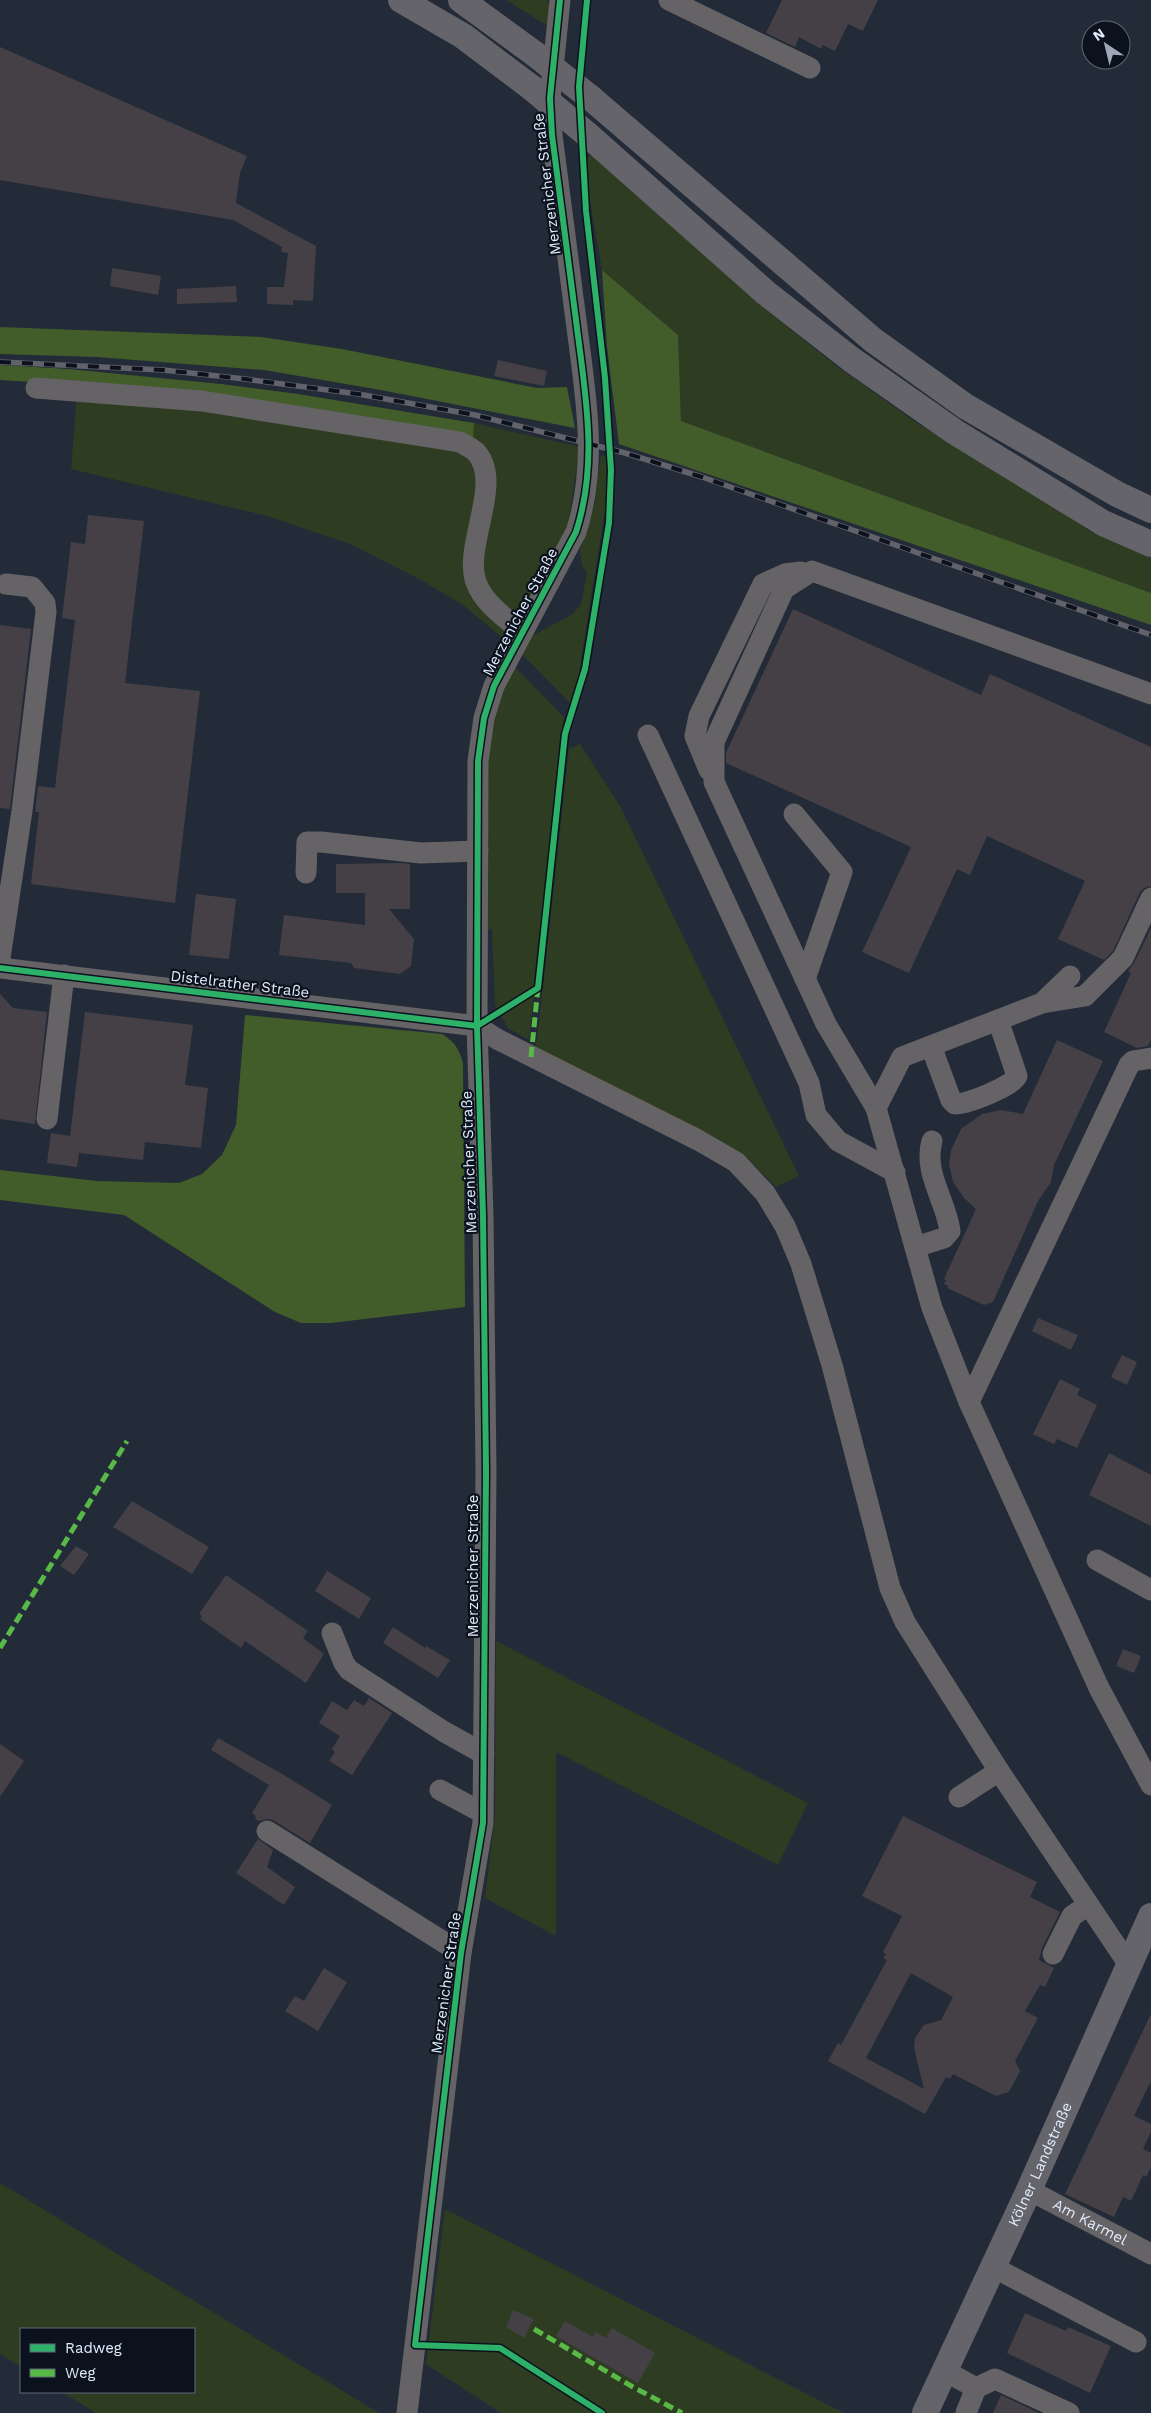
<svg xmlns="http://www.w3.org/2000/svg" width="1151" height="2413" font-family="'Work Sans',sans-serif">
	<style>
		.green { fill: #2e3d22 }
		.forest { fill: #435d2a }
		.building { fill: #444046; fill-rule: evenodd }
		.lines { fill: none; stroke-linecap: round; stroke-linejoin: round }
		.minor { stroke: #666367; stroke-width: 21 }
		.major { stroke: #65646b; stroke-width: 26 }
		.rail-casing { stroke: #62626a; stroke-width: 5.5 }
		.rail { stroke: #0b121d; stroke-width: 4; stroke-dasharray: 11; stroke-linecap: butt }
		.major-bridge { stroke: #65646b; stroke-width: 26 }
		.quiet { stroke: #58b947; stroke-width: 5; stroke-dasharray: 10 5; stroke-linecap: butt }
		.cycleway-casing { stroke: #0b121d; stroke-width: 9 }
		.cycleway { stroke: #2db169; stroke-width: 6 }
		.labels { text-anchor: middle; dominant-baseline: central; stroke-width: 4.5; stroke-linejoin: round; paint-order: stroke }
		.street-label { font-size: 15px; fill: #e1ebfb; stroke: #0b121d }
	</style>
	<rect width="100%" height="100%" fill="#232b38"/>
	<path class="green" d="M506,0H547L551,10L548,26Z
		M592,155L752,298L835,365L917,423L1029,489L1089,531L1151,558V593L681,421L678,335L602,270L583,160Z
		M77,395L471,445L488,471L473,442L474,423L580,447L568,524L545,572L505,640L463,605L423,581L350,544L267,516L71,469Z
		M601,455L611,458L608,490L578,679L570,703L520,652L528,638L573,614L581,604L587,573L582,565L580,550L594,507Z
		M513,665L564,717L529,1040L508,1028L495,1005L492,928L487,931C487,860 479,766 497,699C500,687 508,675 513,665Z
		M580,744L620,806L799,1176L776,1187L747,1158L534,1047L537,1041L569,749Z
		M496,1641L808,1803L778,1865L556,1752V1936L485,1898L495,1816Z
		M0,2183L379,2413H96L62,2392H194V2329H21V2367L0,2354Z
		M445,2209L844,2413H501L426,2364Z"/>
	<path class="forest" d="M602,270L678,335L681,421L1151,593V625L619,444L607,347Z
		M0,327L261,337L342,349L537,388L567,387L575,428L381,390L264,370L97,357L0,354Z
		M0,365L68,369L221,384L298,394L474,423L473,442L81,385L0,380Z
		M245,1015L442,1034C455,1042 459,1049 463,1063L465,1307L331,1323H301L275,1312L124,1215L0,1200V1170L97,1181L179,1183L202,1174L222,1155L236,1125Z"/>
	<path class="building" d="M782,0H878L863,31L848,24L835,51L823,45L821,49L799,37L795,47L766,33Z
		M0,47L247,156L240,173L236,203L316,246L313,301L293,300V305L267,304V287H284L288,253L281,252L282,247L233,220L0,180Z
		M112,268L161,276L158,295L110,286Z
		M236,286L237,302L177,304V289Z
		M498,360L547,371L544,386L494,376Z
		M88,515L144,521L125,683L200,691L175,903L31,884L39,812H35L38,786L55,788L75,620L62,618L71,542L85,544Z
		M793,609L981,695L990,674L1151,747V886L1144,888L1140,892L1113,951L1104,960L1058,939L1085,881L987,836L970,875L957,869L909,973L862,952L911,847L726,763V753Z
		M0,625L31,629L10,809L0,808Z
		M399,863L410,864V909H389L414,939L411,966L400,974L354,968L351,963L279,955L284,915L365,925V893H336V864Z
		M196,894L236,899L229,959L189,955Z
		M1151,928V1040L1148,1046L1137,1048L1104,1032L1131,973L1128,971L1134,963Z
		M0,994L13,1008L47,1012L35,1124L0,1119Z
		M85,1012L193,1025L185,1085L208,1088L201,1148L145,1142L143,1160L79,1153L77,1167L47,1163L51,1133L70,1136Z
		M1057,1040L1103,1061L1054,1165L1051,1182L1038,1201L993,1302L984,1305L947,1288L948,1286L944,1284L946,1280L944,1279L976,1209L964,1198L953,1182L949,1164L951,1150L961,1129L982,1114L1001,1110L1023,1114Z
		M1038,1318L1078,1335L1071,1350L1032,1331Z
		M1122,1355L1137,1362L1127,1385L1111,1377Z
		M1060,1379L1080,1389L1077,1395L1097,1405L1077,1448L1057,1439L1054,1444L1033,1434Z
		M1109,1453L1151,1475V1526L1089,1495Z
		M132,1501L209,1547L192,1574L113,1527Z
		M76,1546L89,1554L74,1575L60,1566Z
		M327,1571L371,1598L359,1619L315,1591Z
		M226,1575L308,1631L303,1638L324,1654L306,1683L245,1641L241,1648L200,1619L202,1616L199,1614Z
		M393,1627L425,1648L426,1646L450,1660L438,1678L383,1643Z
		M1123,1649L1141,1656L1134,1673L1116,1666Z
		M369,1698L392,1713L352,1775L329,1761L335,1752L332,1749L340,1736L319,1723L332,1701L347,1710L354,1700L364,1706Z
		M218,1738L284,1775L332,1805L310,1843L273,1820L267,1819L259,1821L255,1819L256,1816L252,1813L269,1785L211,1750Z
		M0,1744L24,1761L0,1797Z
		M903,1816L1037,1882L1030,1897L1060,1912L1042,1948L1039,1960L1054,1968L1045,1987L1040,1985L1025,2011L1038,2018L1015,2061L1020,2071L1009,2092L996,2096L953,2074L950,2079L946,2077L925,2114L828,2061L838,2043L841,2045L887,1960L883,1958L886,1954L883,1952L902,1916L862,1896ZM911,1973L953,1997L941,2020L924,2025L915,2038L914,2048L924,2089L866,2058Z
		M258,1839L273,1850L267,1867L295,1887L284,1905L236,1873Z
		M324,1968L347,1982L318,2031L285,2011L295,1996L304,2001Z
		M1151,2014V2081L1134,2116L1151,2124V2132L1143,2149L1151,2153V2167L1146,2177L1143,2175L1131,2201L1123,2197L1114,2217L1065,2194Z
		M513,2310L534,2319L524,2338L506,2327Z
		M1025,2313L1066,2331L1068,2327L1111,2346L1090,2393L1007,2353Z
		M565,2321L593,2337L596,2332L606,2338L612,2328L655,2353L638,2383L556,2336Z
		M1001,2395L1039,2413H993Z"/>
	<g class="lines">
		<g class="minor">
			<path d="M669,0L810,68"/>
			<path d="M36,388L202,401L460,442C465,445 472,448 476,452C504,483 463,545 476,582C483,603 507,619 522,632"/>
			<path d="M648,735L809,1083L816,1115L838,1141L895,1172"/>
			<path d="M709,770L695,736L699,716L763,584L785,574L801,572"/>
			<path d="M794,814L842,872L805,979"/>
			<path d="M306,873L307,842H321L421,853L478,851"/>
			<path d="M0,958L22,811L46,612L45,603L32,587L6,584"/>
			<path d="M0,968L477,1026L497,1039L698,1140L736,1162L765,1193L785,1226L801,1264L832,1365L890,1588L905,1622L999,1771L1129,1965"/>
			<path d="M1070,976L1042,1003L902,1057L876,1108L932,1308L969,1402L1099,1688L1151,1785"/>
			<path d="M1042,1003L1085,996L1123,958L1151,898"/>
			<path d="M931,1046L951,1100L955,1104C967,1104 1012,1087 1017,1076L998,1020"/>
			<path d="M876,1108L826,1024L714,782V742L784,589L812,571L1151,694"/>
			<path d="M47,1119L64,975"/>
			<path d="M915,1247L944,1238L950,1231C946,1200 923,1173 932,1141"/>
			<path d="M969,1402L1129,1065L1133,1061L1151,1058"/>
			<path d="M1097,1560L1151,1590"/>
			<path d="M332,1633L344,1663L349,1670L443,1731L484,1754"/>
			<path d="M440,1790L483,1813"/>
			<path d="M959,1797L999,1771"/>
			<path d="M267,1831L461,1953"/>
			<path d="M1053,1954L1072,1916L1088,1905"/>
			<path id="s1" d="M1029,2190L1151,2254"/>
			<path d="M993,2267L1136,2342"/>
			<path d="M945,2371L976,2388"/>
			<path d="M407,2413L461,1953L483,1823L486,1471L483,1215L477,1026L478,761L484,718L494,686L576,532C598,464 586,398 577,328C569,264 560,200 552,135L550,98L560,0"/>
			<path d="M966,2413L976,2388L995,2379L1069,2413"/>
		</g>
		<g class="major">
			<path d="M401,0L463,36L532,88"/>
			<path d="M461,0L535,54"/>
			<path d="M592,99L873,340L965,406L1117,494L1151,510"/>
			<path d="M589,136L766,293L852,360L955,432L1103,523L1151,544"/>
			<path id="s2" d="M925,2413L1029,2190L1151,1916"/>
		</g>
		<defs>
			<path id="rail" d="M0,362L163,370L245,379L358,394L475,415L625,453L702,477L1151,635"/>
		</defs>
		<use href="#rail" class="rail-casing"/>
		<use href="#rail" class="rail"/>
		<path class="major-bridge" d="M535,54L592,99
			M532,88L589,136"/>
		<path class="quiet" d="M531,1057L538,987
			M0,1648L127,1441
			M534,2329L633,2387L682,2413"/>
		<defs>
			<path id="cycleway" d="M560,0L550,98L552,135C560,200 569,264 577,328C586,398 598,464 576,532L494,686L484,718L478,761L477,1026L483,1215L486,1471L483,1823L461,1953L415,2345L500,2348L602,2413
				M0,968L477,1026
				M477,1026L538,988L565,734L585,669L609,523L611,470L605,378L586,211L579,87L587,0"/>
		</defs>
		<use href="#cycleway" class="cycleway-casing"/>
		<use href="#cycleway" class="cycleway"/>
	</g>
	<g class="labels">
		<g class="street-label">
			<text transform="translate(547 184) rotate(-97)">Merzenicher Straße</text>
			<text transform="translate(520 612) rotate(-62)">Merzenicher Straße</text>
			<text transform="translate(240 984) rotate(7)">Distelrather Straße</text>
			<text transform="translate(469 1162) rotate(-92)">Merzenicher Straße</text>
			<text transform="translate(473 1566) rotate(-90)">Merzenicher Straße</text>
			<text transform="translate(446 1983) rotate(-82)">Merzenicher Straße</text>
			<text stroke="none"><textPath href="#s2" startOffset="274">Kölner Landstraße</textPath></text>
			<text stroke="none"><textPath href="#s1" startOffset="69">Am Karmel</textPath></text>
		</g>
	</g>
	<rect x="20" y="2328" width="175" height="65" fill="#0b121d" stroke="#616976"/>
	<rect x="30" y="2344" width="25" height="8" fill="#2db169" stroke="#616976"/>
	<text x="65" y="2353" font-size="15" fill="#e1ebfb">Radweg</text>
	<rect x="30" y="2369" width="25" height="8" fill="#58b947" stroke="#616976"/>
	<text x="65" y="2378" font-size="15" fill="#e1ebfb">Weg</text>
	<g transform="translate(1106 45) rotate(325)"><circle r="24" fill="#0b121d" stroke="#616976"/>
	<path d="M0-4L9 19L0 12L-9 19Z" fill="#9ea8b7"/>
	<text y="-8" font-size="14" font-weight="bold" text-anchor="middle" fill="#e1ebfb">N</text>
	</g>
</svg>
